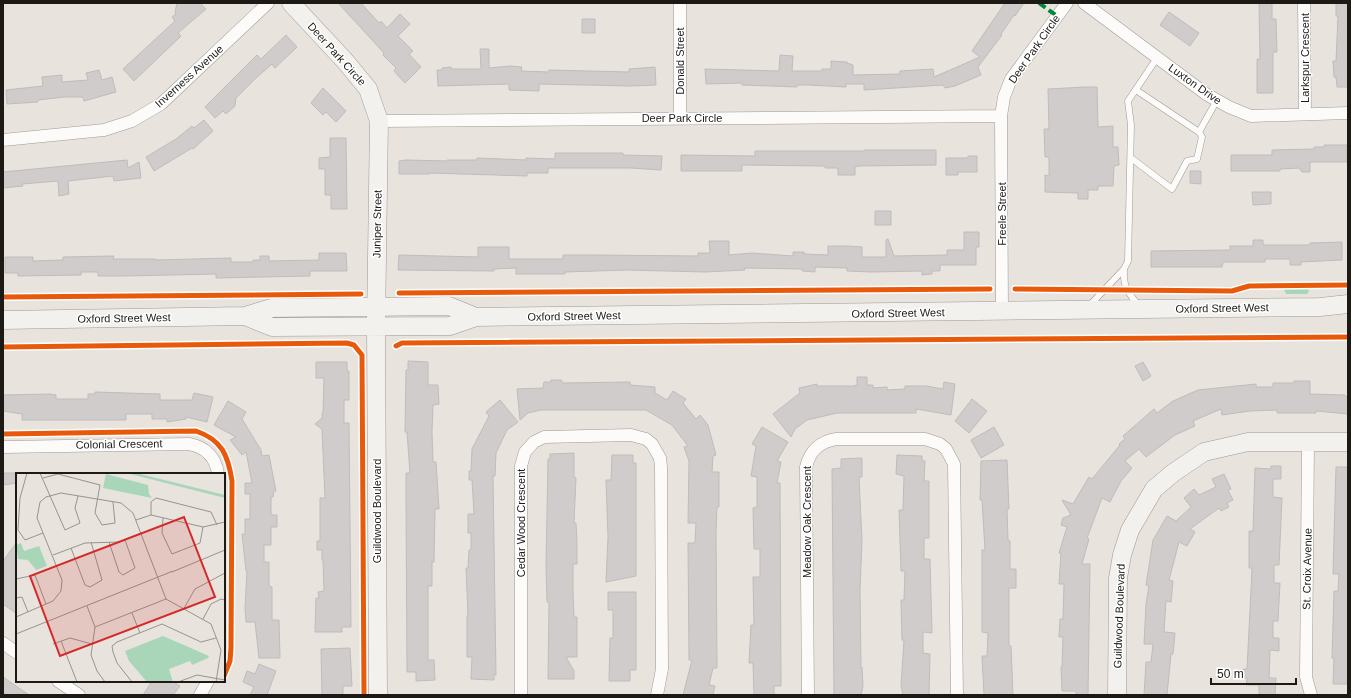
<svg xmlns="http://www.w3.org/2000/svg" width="1351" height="698" font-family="Arial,sans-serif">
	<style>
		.green { fill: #a9d6b9 }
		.building { fill: #cfcccb; stroke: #bfbcbc }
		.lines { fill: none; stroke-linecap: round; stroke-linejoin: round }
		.lane-casing { stroke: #9d9995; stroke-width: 7 }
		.street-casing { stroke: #9d9995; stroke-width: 13 }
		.secondary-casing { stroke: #9d9995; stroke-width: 19 }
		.path { stroke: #c4c2c1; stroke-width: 2; stroke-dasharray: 1 3; stroke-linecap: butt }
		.lane { stroke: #fcfbfa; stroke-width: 6 }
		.street { stroke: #fcfbfa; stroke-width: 12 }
		.secondary { stroke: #f2f1ee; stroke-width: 18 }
		.quiet { stroke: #00873e; stroke-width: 4; stroke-dasharray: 8 4; stroke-linecap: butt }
		.cycleway-casing { stroke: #fff; stroke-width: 8 }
		.cycleway { stroke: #e8590c; stroke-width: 5 }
		.labels { text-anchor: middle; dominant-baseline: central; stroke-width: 3; stroke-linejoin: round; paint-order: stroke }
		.street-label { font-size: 11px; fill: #1d1a16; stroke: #fff }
		.inset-road { fill: none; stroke: #97938d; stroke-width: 1 }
		.view { fill: #d62828; fill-opacity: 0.15; stroke: #d62828; stroke-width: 2 }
		.inset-edge { fill: none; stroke: #1d1a16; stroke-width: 2 }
	</style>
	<rect width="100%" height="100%" fill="#e8e3dd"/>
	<path class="green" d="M1284,289H1308L1309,291L1307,294H1286Z"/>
	<path class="building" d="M177,3H200L206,9L178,33L181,36L134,81L123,69L175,21L172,17L176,14L175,12Z
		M338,3H361L379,23L381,21L387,28L400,14L410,24L398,36L413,51L409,54L421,67L405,83L394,71L396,68L383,55L384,53Z
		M1005,3H1024L1015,16L1014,15L1001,34L1002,35L978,67L981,75L955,86L945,88L943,85L864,90V84H846V87L809,85H797V87L742,85V83L706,84L705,69L779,71L780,55L793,56L792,71H822V69H831V61L847,62V63L853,65V75L900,74V71L933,69L934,77L980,57L972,51Z
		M1259,3H1272V19H1276L1277,52H1273V93H1257V59H1260Z
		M1336,3H1348V87H1337L1336,77H1334L1333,61H1336L1338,16H1336Z
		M1169,12L1199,33L1190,46L1160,25Z
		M582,19H595V33H582Z
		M286,35L297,47L275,68L272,64L256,78L236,98L235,106L226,114L223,111L215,118L205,107L257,55L261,59Z
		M480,49H489V68L510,66L522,67L521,71L549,72V70L629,72V69L655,67L656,85L630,86L539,84V91L509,90V84L438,86L437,70H442V68L451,67V69H481Z
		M99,70L102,80L112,77L116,92L84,101L83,97H64L38,100V102L7,104L6,90L43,86L42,77L62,75V82L88,80L86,73Z
		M1086,87H1097L1098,127L1113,126V147H1118L1119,165L1114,166L1113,186H1098V190H1088V199H1078V193L1045,192V175L1049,176V157H1045L1044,129H1049L1048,89Z
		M323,88L346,111L336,122L326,112L323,115L311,103Z
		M204,120L213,131L193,149L192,148L154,171L146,157L176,139L192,126L194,128Z
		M330,138H346L347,209H331V195H325V169H319V158L330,157Z
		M1324,145H1347V162H1310V172H1302L1299,168L1280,169V171H1231V155H1272V150L1314,149V147H1324Z
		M864,150H936V165L859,166L855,167V175H838V168H825V166L742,165V171H681V155L755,156V151H864Z
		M555,153H623V155L662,156L661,170L631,168H548V173H527V176L430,173V174H399V161L406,160L447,161V160H477V158L526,160V158L555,159Z
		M968,156H977V172H958V175H946V158H968Z
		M127,160L128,168L139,162L141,178L114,181L113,176L68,181L69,194L59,196L58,181L22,184L23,186L3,188V172Z
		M1190,171H1201V184L1190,183Z
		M1252,192H1271V204L1253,205Z
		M875,211H891V225H875Z
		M964,232H979V247H976V265H940V271H932V274L922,275V271L872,272L847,271V268L815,267V272L802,271V269L744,268L745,270L705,272L628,270L565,272V274H516V268L494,269V271L398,270L399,255L478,257V247H509V259H563V255H595L698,256V253H710L709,241H729V255L752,253L793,256V252H804V254L828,255V246H848L862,247V257H886V240L888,239L894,256L947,255V250H964Z
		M1253,240H1263V245H1310V243L1342,242V260L1301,262V265H1290V259H1265V262H1223L1222,267H1151V251L1230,250V246H1253Z
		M319,253H346L347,271H310V276L216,278V274L125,276H98V272H81V275L18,276V273H5V257H33V261L63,260V257L114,256L113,259H156V260L231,258V262H253V260H260V256H269V261L319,260Z
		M408,361L428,362V385H438L439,404L433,405L432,432L433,462H436L439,509H435L434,562H432V586H428V660H434L435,680L416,681V672H407L406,498V473H410L407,432H405L406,370H408Z
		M316,362H347V371H349V400H344V423H349L351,627H342V632H315L316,598H319L318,592L324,591L323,560H322V550H317V541H320V498H325L322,429L315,424L322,418V413H323L324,378H316Z
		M1143,362L1151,376L1143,381L1135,366Z
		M857,377H867V385H873V388L887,387V390L905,389V386H926L943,389L944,382L955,384L951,415L916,409V413H837L807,420L795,429L791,437L773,414L800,393L799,388L817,384V386H853L857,385Z
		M551,380H561L563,383L630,382V385L655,387V393L667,400L673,391L686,399L683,403L696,419L700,415L708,425L716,455L713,456L712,472H719V507H717L716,532L717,668H713L709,685L715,686L713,695H683L692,660H689L688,543H695L696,523H688L689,461L684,447L688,446L672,425L646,410H541L528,413L520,420L517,389L543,388L544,382H551Z
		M1294,381H1310V394L1345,395V396L1348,397V414L1316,411V413H1277V410L1250,411L1222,415L1221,409L1193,421L1195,426L1175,435L1146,457L1139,449L1125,461L1132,468L1121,481L1110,502L1102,498L1087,538L1089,539L1082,564H1090L1088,695H1076V691H1062L1061,667H1062L1063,637H1059L1060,619H1063L1064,584H1059L1061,553H1059L1067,527L1061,525L1063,518L1071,515L1062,500L1073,504L1089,477L1092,479L1120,445L1119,444L1125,439L1123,436L1154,409L1157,413L1173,401L1198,390L1256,384V387H1273V383H1294Z
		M95,392L160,394V400H192L194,393L213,397L207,422L186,417V419L167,422V419H152V414H126V420H22V414L3,411V395L50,394L56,395V399H88V394H95Z
		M972,399L987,411L969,433L955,421Z
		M500,400L518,422L507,430L496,453L495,476H493L496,675L494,674V680L471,679L472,657H467V616H468L466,568H468L469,550H471V533H468V514H474L472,480H469V471H471L472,449L489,416L486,412Z
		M228,401L246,412L242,419L261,450L262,456L269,455L276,491H274L273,497H271V515H277V527H271V545H264V562H269V586L272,587V620H279L280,658H259L255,622H246L245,608L247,571H246L242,534H245V519H250V494H245V483H252L246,452L242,455L230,440L236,437L214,425Z
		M762,427L788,442L777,461L781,462L777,483H780L781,686H774V695H754L753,663H749L751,625H754L753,577H760V549H754L753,508L757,507V477L751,476L756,446L752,444Z
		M994,427L1004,445L981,458L971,440Z
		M574,453V477L576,478L574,523H576L577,544V564H573V592L574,617H577V657H566L574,671V679H548L549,602H547L546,566L548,459H550V454Z
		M612,455H633V463H636V576L606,582L608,537L606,480H611Z
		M897,455L922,456V461H925L924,481H929V538H924V559H930L932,633L923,632V653L930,654L929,695H903L901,686L904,640H902L901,600H904L905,571H901L899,510H903L904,476L896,474Z
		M862,458V477H859L862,540L860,591L861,668L862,667L863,686L861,695H834L832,469L841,468V459Z
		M1007,460L1009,509H1007L1008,540L1010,541V569H1016V588H1009V646H1011L1013,695H984L982,656H987L988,633L982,632V550H985L982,500H980L981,461Z
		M1271,466H1281V479H1273V497L1282,498L1279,565H1274V583H1280L1278,621H1273V638H1279V651L1270,650L1269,678H1276L1275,695H1259V685H1246L1247,678H1242L1243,669H1247L1251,590L1252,568H1249V531H1253L1255,468L1271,469Z
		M1336,467H1348V684H1333L1334,658H1332L1334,591H1338L1339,574H1333Z
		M3,473H17V483L3,485Z
		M1224,474L1231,489L1228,490L1233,500L1227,503L1229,507L1221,511L1219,508L1190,529L1195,532L1187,546L1179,542L1169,580L1173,581L1171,602L1166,601L1164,632L1175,633L1173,654H1171L1167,695H1144L1146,662H1151L1153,644H1144L1146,604L1149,586L1146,585L1153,540L1167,516L1176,521L1191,507L1184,498L1194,489L1199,495L1216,487L1212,479Z
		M17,542V614L3,604V561Z
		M608,592H636V670H630V681H609L610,638H613V610H608Z
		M350,648L352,686H343V695H322L321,649Z
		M259,664L276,671L267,695H250L254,687L243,682L247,671L255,674Z
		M3,677L29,695H8L3,692Z
		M152,681H172L180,686L173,695H143Z"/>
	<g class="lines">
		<defs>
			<path id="lane" d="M1136,90L1199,132
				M1131,158L1172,189L1187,161L1197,159L1202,137L1199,132L1217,100
				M1124,269C1123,288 1128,292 1139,306
				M1089,306L1124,269L1128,261L1131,125L1128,101L1157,58"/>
			<path id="street" d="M680,3V118
				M1084,3L1206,94L1229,107L1251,116L1348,113
				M1304,3L1305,114
				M1001,116L1002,312
				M379,121L1001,116L1004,97L1011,79L1067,3
				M3,140L104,130L132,121L161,104L268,3
				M1308,442L1306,677L1311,695
				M3,447L189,444C206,447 216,458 218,474
				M3,643L17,653
				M58,681L79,695
				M200,695L208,681
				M521,695V466L525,452L534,442L544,437L631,435L646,439L652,444L660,458L661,467L662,669L657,695
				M808,695L806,467C810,451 819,442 836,439H925L940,444L946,449L954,464L957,695"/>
			<path id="secondary" d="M291,3L345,61L368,89L379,121L376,326L378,695
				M245,316L272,327L450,326L476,317L1320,307L1348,304
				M3,320L245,316L271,308L449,306L476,317
				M1117,695L1118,578L1122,555L1130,530L1154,489L1173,473L1204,452L1248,442H1348"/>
		</defs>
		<use href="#lane" class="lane-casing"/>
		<use href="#street" class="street-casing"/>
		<use href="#secondary" class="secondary-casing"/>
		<path class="path" d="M1327,695L1328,693"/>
		<use href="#lane" class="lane"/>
		<use href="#street" class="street"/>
		<use href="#secondary" class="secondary"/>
		<path class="quiet" d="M1039,3L1057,16"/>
		<defs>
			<path id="cycleway" d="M1015,289L1232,291L1249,286L1348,285
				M399,293L990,289
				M3,297L361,294
				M396,346L402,343L1348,337
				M3,347L347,343L354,345L362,355L364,695
				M3,434L196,431C222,440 228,455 232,481L231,648L230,661L224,676"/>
		</defs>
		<use href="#cycleway" class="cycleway-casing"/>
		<use href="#cycleway" class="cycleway"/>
	</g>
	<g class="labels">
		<g class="street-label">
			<text transform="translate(1034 49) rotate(-55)">Deer Park Circle</text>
			<text transform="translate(337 54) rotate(48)">Deer Park Circle</text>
			<text transform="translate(1305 58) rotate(-90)">Larkspur Crescent</text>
			<text transform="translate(680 61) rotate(-90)">Donald Street</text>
			<text transform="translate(189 76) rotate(-42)">Inverness Avenue</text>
			<text transform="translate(1195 84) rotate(35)">Luxton Drive</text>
			<text x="682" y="118">Deer Park Circle</text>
			<text transform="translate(1002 214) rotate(-90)">Freele Street</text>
			<text transform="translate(377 224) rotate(-89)">Juniper Street</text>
			<text transform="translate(1222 308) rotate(-1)">Oxford Street West</text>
			<text transform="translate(898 313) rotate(-1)">Oxford Street West</text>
			<text transform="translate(574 316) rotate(-1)">Oxford Street West</text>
			<text transform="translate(124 318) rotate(-1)">Oxford Street West</text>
			<text transform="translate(119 444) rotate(-1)">Colonial Crescent</text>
			<text transform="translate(377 511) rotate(-90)">Guildwood Boulevard</text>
			<text transform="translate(807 522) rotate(-90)">Meadow Oak Crescent</text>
			<text transform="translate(521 523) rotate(-90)">Cedar Wood Crescent</text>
			<text transform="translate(1307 569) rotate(-89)">St. Croix Avenue</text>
			<text transform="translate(1119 616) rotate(-88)">Guildwood Boulevard</text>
		</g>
	</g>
	<g transform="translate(16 473)">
		<rect width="209" height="209" fill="#e8e3dd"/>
		<path d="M110,0H120L209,22V25ZM90,1L132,12L133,21L136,25L87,15ZM5,70L8,78L23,73L31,93L20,97L12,87L2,86L0,72ZM147,163L193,183L192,185L176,192L174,188L153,196L157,209H131L113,188L109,178Z" fill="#a9d6b9"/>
		<path class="inset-road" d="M11,0L4,25L2,57L9,67L27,60M24,0L49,57L64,50L59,35L62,23M27,5L42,1L84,12L79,40L86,52L99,50L97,29M135,42V29L140,25L195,39L201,52M147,45L146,60L156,81L184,70L187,54M120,47L135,42L187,54L209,49M93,69L103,99L107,102L119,95L109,67M55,75L69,112L74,114L86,107L75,69M37,82L69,70L103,69L125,60M156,99L209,77M0,106L19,102L30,131M0,125L6,124L12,139M71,133L79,154M167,137L179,116L209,100M116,140L124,160M0,144L37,128L45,118L46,107L21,45L24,29L30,24L45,20L105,30L117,40L150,126L195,151L205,177L200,209M187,146L195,131L205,126L209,127M0,161L157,98M45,168L61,209M37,171L54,165L76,171M89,209L81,198L75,182L79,154L150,126M116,209L101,190L97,179L96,173L101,169L146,151L185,169L200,165M162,209L181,202L209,207"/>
		<path class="view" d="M168,44L199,124L44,183L14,103Z"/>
		<rect width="209" height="209" class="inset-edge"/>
	</g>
	<rect width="1351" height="698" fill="none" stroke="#1d1a16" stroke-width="8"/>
	<path d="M1211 678v6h85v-6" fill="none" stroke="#1d1a16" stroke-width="2"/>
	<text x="1217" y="678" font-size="12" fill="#1d1a16" stroke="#ffffff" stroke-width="3" paint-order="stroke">50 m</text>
</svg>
